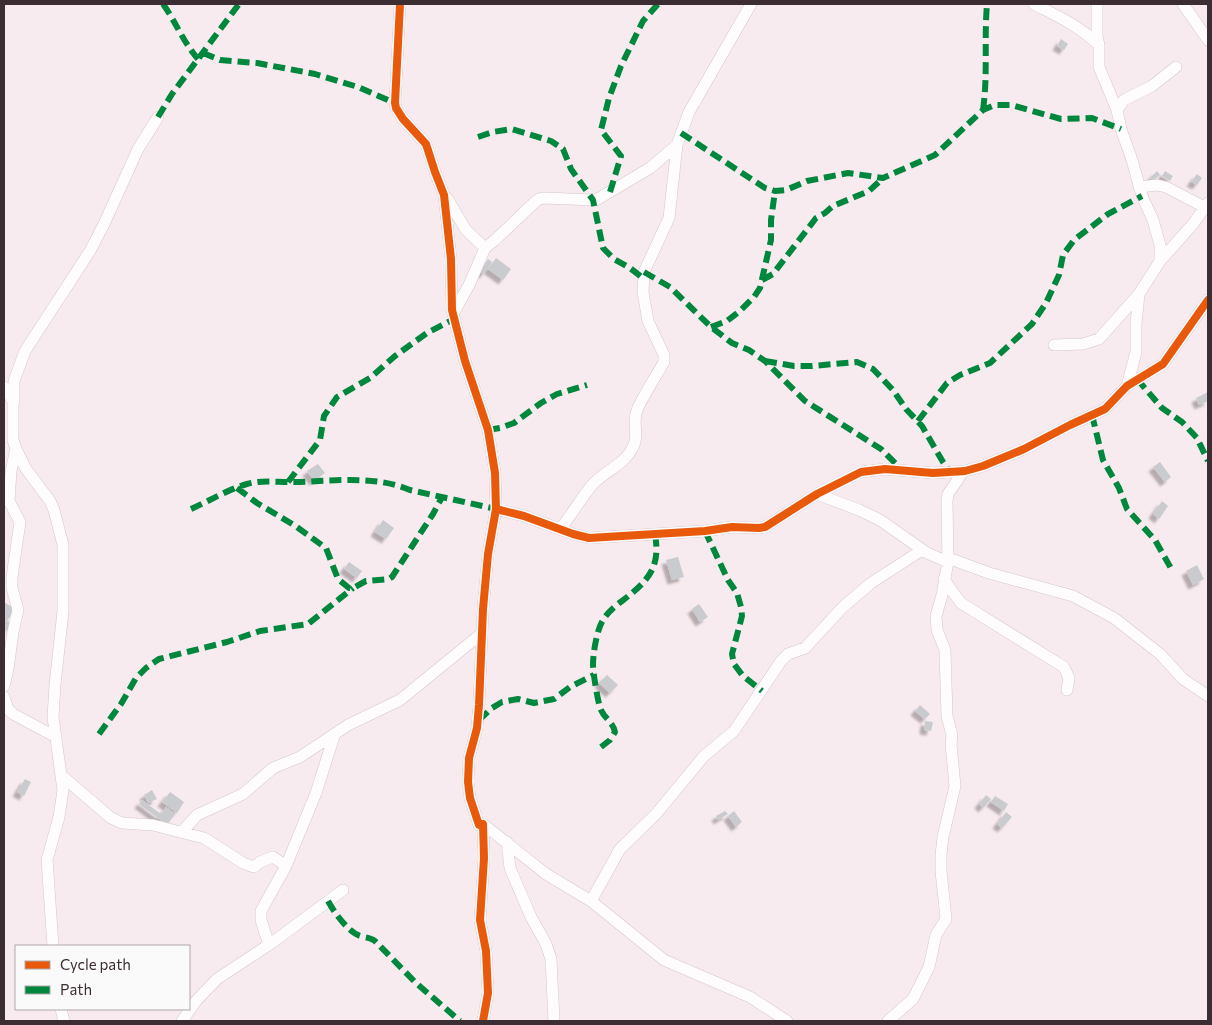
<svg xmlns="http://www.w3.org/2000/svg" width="1212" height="1025" font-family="Commissioner,sans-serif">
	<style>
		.building { fill: #c9cbce; filter: url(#shadow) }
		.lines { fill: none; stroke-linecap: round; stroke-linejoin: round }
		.street-casing { stroke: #d4c7cb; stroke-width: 12 }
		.street { stroke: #fefcfd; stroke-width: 11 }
		.quiet { stroke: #00873e; stroke-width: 6; stroke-dasharray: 12 6; stroke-linecap: butt }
		.cycleway-casing { stroke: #fafafa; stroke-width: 11 }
		.cycleway { stroke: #e8590c; stroke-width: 8 }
	</style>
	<defs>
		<filter id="shadow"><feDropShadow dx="-4.5" dy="4.5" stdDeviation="1" flood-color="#0004"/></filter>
	</defs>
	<rect width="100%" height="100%" fill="#f8ebef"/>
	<path class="building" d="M1061,39L1068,44L1064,50L1057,46Z
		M1157,171L1160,175L1153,181L1150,178Z
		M1165,171L1173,176L1170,181L1162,176Z
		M1197,174L1202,178L1197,185L1191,182Z
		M496,258L511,269L503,280L488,269Z
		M488,259L492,262L484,274L480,271Z
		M1208,392V401L1199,405L1196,398Z
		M1160,462L1171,477L1165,482L1153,467Z
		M318,464L325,473L314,481L307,471Z
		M1162,501L1168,506L1159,519L1153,514Z
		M383,520L394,528L386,539L375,532Z
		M678,557L684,577L672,580L666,560Z
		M349,562L362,571L357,578L344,569Z
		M1197,565L1204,579L1193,585L1186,571Z
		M4,602L15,609L7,621L12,623L7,631L4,629Z
		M699,604L708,617L700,622L692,609Z
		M607,675L618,685L610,693L599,683Z
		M920,705L930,714L925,719L915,711Z
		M925,721L933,722L931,731L924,730Z
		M25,779L31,782L24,796L17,792Z
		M152,790L157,799L148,803L144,795Z
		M170,792L184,802L177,813L162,802Z
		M986,795L991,799L983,808L979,804Z
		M995,796L1008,804L1004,811L991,802Z
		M142,800L161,814L166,807L175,814L167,825L139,804Z
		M725,811L728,814L718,820L716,816Z
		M734,811L742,822L736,827L728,816Z
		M1006,812L1012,817L1002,828L997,824Z"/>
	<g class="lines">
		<defs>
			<path id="street" d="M400,4L395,103L396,108L403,119L426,144L435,172L444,195L451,259L452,310L465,361L488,430L495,473L496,509L488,554L483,609L479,705L477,728L469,758L468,782L470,798L479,825L483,824L484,858L480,920L486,951L488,993L483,1021
				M1034,4C1059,17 1078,25 1099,45
				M1097,4V37L1099,45V67L1117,110L1121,129L1132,160L1142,196L1153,220L1160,245V261
				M1183,4L1208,40
				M1117,110L1124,100L1152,86L1176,67
				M1139,187L1157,185L1166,187L1208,209
				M447,198L466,230L485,248
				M453,314L469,285L485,248L495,240L535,202L539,199L544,198L596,200L650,168L677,145
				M1054,345L1083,344L1099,339L1139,294
				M1127,386L1136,352V324L1139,294L1160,261L1193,224L1208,203
				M4,387L13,401V440L16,449L26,469L50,501L54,510L63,545V611L55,685L53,717L63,790L59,817L47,860L53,946
				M14,402V381L25,351L90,251L104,224L138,149L158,117
				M817,494L859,510L880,520L927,553L948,562
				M496,509L524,516L573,534L589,538L705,531L732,527L759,528L765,527L817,494L861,472L885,469L933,473L965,471L983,466L1024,449L1070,425L1105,409L1127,386L1163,364L1208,300
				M560,529C572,515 581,497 594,483C607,470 625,464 633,447C639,436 633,424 636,413C640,400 657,375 664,362V355L648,321L643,292L644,272L669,218L677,145L689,112L751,4
				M948,558L989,573L1073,596L1114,618L1160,654L1183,679L1208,696
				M944,579L952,591L961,603L1064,667L1069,678L1067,690
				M4,686L8,669L13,632L18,610L12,588V577L20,522L9,501L11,471L16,449
				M4,697L8,709L13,714L56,737
				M61,775L111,818L122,823L153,825L204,838L243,863L254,867L260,862L273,857L286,866
				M483,824L546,874L591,901L664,960L750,997L787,1021
				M182,832L197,815L243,794L273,768L300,757L348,725L400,700L481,634
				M507,842L510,868L531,917L546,944L551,959L554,1021
				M591,901L620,849L656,814L704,756L734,731L781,661L788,654L805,648L843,607L871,583L922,550
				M269,945L261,920V911L286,866L316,793L334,736
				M61,1009L64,1021
				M182,1021L196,1001L217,979L273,942L343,890
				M888,1021L913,999L929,967L936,935L946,919L941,871V855L943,837L955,786L951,744L952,735L947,716L945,650L937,630L936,616L942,595L948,562L947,501L948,494L963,472"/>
		</defs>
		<use href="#street" class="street-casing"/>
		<use href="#street" class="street"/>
		<path class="quiet" d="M163,4C176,22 183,42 198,59
			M203,53L220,60L257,63L315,74L358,87L395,103
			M983,110C988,75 984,39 987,4
			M158,117L172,94L239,4
			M681,133L765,188L775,191L786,190L807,181L848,173L883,178L935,155L983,110L995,105H1011L1061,119L1092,118L1121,129
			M478,137L493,132L512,129L551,141L563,149L571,169L593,200L603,248L614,259L630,268L643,278
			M610,192L621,156L601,130L609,98L621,66L643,21L658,4
			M644,272L670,287L711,327L732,343L749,350L765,361L805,401L881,449L902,470
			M762,280L773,274L816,218L825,213L833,206L869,191L883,178
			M711,327L727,321L741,310L754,297L760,288L771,240V220L775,191
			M765,361L794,366H812L857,362L873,369L893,390L906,409L922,426L943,462L951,473
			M1137,379L1162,408L1182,422L1197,438L1208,461
			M1092,415L1103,460L1119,488L1127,509L1155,540L1172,570
			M918,421L947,383L960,375L990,363L1032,324L1046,303L1059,275L1063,255L1074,240L1108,214L1142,196
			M488,430L500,428L514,423L541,403L557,394L587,385
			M288,482L320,440L324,416L337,397L370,378L395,356L427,333L454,319
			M237,488L257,503L294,525L326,548L338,579L349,588H353L366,581L389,579L392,577L433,514L442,497
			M191,509C209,501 229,489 247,484C261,480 275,482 289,482C329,482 372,474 410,490L496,509
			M705,531L728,580L737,593L741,607L742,616L732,654L734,664L743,676L762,691
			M479,720L492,708L502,702L518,699L534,703L554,699L570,687L594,675
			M99,734L121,704L136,678L146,668L159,659L227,642L260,631L308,624L353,588
			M601,747L610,740L615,732C613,722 605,719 601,710C598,704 593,672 593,665C593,653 597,629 603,620C608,612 615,606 622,601C648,581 661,568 655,534
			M328,901C334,912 348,932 360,936C366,938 370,937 375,941L416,983L460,1021"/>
		<defs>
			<path id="cycleway" d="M400,4L395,103L396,108L403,119L426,144L435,172L444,195L451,259L452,310L465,361L488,430L495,473L496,509L488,554L483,609L479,705L477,728L469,758L468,782L470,798L479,825L483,824L484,858L480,920L486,951L488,993L483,1021
				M496,509L524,516L573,534L589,538L705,531L732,527L759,528L765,527L817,494L861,472L885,469L933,473L965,471L983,466L1024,449L1070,425L1105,409L1127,386L1163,364L1208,300"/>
		</defs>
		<use href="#cycleway" class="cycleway-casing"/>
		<use href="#cycleway" class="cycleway"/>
	</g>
	<rect width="1212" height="1025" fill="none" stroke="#3b2d31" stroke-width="10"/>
	<rect x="15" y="945" width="175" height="65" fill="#fafafa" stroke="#aea8aa"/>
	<rect x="25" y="961" width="25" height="8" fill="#e8590c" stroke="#aea8aa"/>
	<text x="60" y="970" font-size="15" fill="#3b2d31">Cycle path</text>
	<rect x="25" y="986" width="25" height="8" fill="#00873e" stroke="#aea8aa"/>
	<text x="60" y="995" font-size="15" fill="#3b2d31">Path</text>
</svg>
